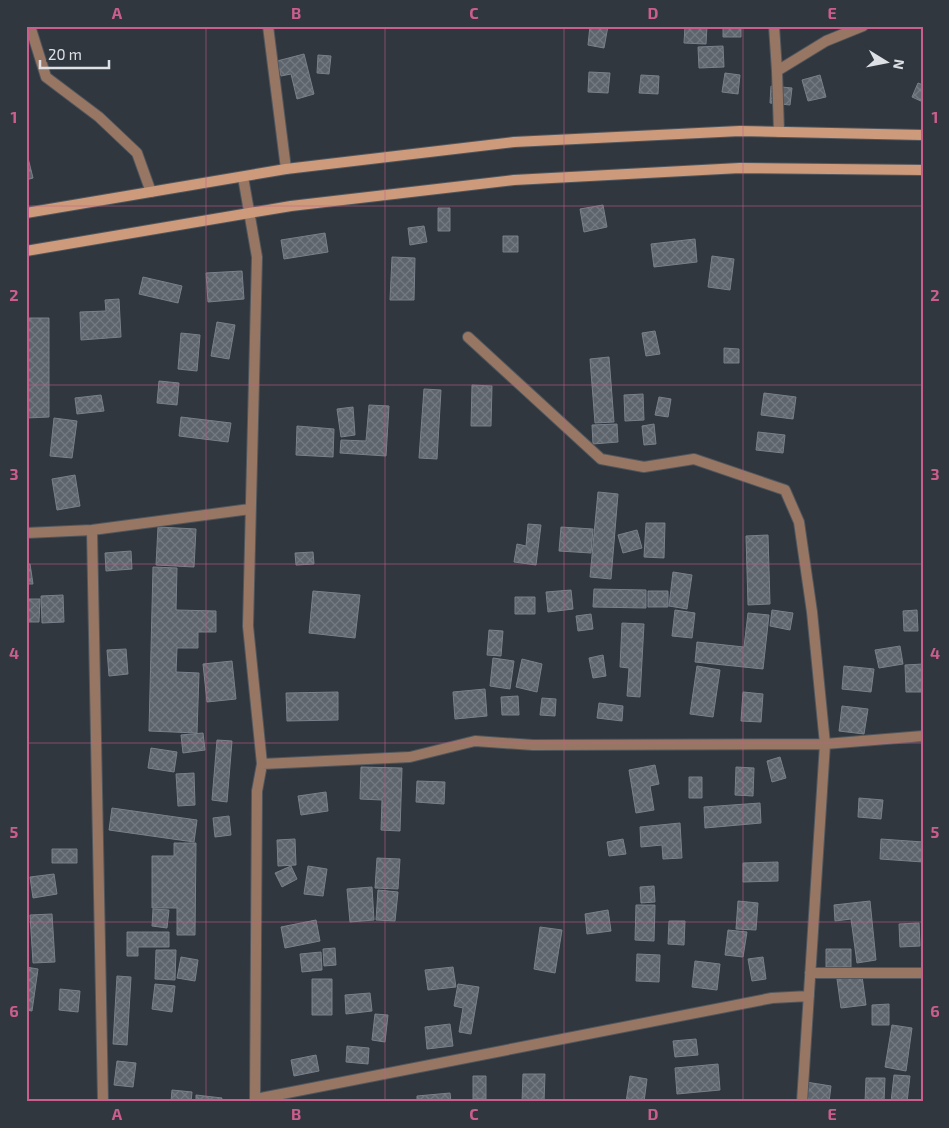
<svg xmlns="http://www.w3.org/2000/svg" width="949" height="1128" font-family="'Exo 2',sans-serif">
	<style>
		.building { fill: url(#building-cross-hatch); stroke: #798089 }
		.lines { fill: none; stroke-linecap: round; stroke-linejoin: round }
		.minor-casing { stroke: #50565d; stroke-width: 12 }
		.secondary-casing { stroke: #50565d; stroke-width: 12 }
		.minor { stroke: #977764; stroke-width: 10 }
		.secondary { stroke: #cd9b7b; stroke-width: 10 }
		.grid { fill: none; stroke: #cb5e8c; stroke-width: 1; stroke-opacity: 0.55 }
		.neatline { fill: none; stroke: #cb5e8c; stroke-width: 2 }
		.grid-label { font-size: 16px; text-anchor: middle; font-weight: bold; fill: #cb5e8c }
	</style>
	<defs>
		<pattern id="building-cross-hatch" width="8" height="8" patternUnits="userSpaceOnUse" patternTransform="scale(1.25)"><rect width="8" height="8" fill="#5d646c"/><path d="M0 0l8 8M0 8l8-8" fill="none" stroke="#747a81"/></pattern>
	</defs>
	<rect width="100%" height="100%" fill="#31373f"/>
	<path class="building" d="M590,26H608L604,48L588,45Z
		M685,26H707L706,44L684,43Z
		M723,26H741V37H723Z
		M723,46L724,67L699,68L698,47Z
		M304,54L314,94L297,99L291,74L281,76L277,61Z
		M318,55L331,56L329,74L317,73Z
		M589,72L610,73L608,93L588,92Z
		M725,73L740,75L738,94L722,92Z
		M641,75L659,76L658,94L639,93Z
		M820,75L826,97L808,101L802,80Z
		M918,83L923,85V102L912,97Z
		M771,86L792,88L790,105L770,103Z
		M28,158L33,178L26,180V159Z
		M603,205L607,227L584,232L580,209Z
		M438,208H450V231H438Z
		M424,226L427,242L410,245L408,228Z
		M325,233L328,252L284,259L281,240Z
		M503,236H518V252H503Z
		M695,239L697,262L654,267L651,244Z
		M712,256L734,259L730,290L708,287Z
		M392,257L415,258L414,300H390Z
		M242,271L244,299L208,302L206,273Z
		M143,277L182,286L178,303L139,294Z
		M119,299L121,337L81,340L80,312L106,311L105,300Z
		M26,318H49V417L26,418Z
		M217,322L235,325L229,359L211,356Z
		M655,331L660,354L646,356L642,333Z
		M181,333L200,335L197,371L178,369Z
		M724,348L739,349V363H724Z
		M609,357L614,422L595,423L590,359Z
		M159,381L179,383L177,405L157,403Z
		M472,385L492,386L491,426H471Z
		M424,389L441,390L437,459L419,458Z
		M764,393L796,397L793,419L761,415Z
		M643,394L644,420L625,421L624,395Z
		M101,395L104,411L77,414L75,398Z
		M659,397L671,399L668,417L655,415Z
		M369,405L389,406L386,456L340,453L341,440L366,441Z
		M353,407L355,435L341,437L337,409Z
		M181,417L231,423L228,442L179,436Z
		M54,418L77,421L72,458L50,456Z
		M617,424L618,442L593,444L592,425Z
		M654,424L656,444L644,445L642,426Z
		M297,426L334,429L333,457L296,455Z
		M758,432L785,435L783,453L756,450Z
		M75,475L80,506L57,510L52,479Z
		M598,492L618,494L611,579L590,577Z
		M646,523H665L664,558L644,557Z
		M528,524L541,525L536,565L514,562L517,544L526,546Z
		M158,527L196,529L194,567L156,565Z
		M561,527L593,529L591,553L559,551Z
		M637,530L642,548L623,553L618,535Z
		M768,535L770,604L748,605L746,536Z
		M131,551L132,569L106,571L105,553Z
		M313,552L314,564L296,565L295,553Z
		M26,564H30L33,584H26Z
		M153,567L177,568L176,610L216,611V632H198V648H177L176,672L199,673L197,733L149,731Z
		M673,572L692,575L687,609L669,606Z
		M594,589L646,590V608L593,607Z
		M571,590L573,609L548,612L546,592Z
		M313,591L360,595L355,638L309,633Z
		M648,591H668V607H648Z
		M63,595L64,622L42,623L41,596Z
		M515,597H535V614H515Z
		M26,599H40L39,622H26Z
		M675,610L695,613L692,638L672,636Z
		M772,610L793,613L790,630L770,626Z
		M917,610L918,631H904L903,611Z
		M748,613L769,615L763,669L695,662L697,642L744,647Z
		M591,614L593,629L578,631L576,616Z
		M622,623L644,624L640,697L627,696L629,668L620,667Z
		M489,630L503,631L501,656L487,655Z
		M900,646L903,664L879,668L875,650Z
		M126,649L128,674L109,676L107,650Z
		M603,655L606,676L593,678L589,658Z
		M493,658L514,661L510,689L490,686Z
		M522,659L542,664L537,692L516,687Z
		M232,661L236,699L207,702L203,664Z
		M923,664V692H906L905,665Z
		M697,666L720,670L713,717L690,714Z
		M844,666L874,669L871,692L842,689Z
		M485,689L487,716L455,719L453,692Z
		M338,692V720L287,721L286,693Z
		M743,692L763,694L761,722L741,721Z
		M518,696L519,715H502L501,697Z
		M542,698L556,699L555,716L540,715Z
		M599,703L623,706L622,721L597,718Z
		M842,706L868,709L864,734L839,731Z
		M203,733L205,750L183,753L181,735Z
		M217,740L232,741L227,802L212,800Z
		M151,748L177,752L174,772L148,768Z
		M780,757L786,778L772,782L767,761Z
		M655,765L659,784L650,786L654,810L636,813L629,770Z
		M361,767L402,768L400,831L381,830L382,800L360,799Z
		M736,767L754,768L753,796L735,795Z
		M194,773L195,805L178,806L176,774Z
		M689,777H702V798H689Z
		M417,781L445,782L444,804L416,802Z
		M326,792L328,811L301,815L298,796Z
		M859,798L883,800L881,819L858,817Z
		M760,803L761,823L705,828L704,807Z
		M112,808L197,820L194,842L109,830Z
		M229,816L231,835L215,837L213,818Z
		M680,823L682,858L663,859L662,845L641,847L640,827Z
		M295,839L296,865L278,866L277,840Z
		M623,839L626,854L609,856L607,842Z
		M881,839L923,842V862L880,859Z
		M174,843H196L195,935H177V908H152V856H174Z
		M52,849H77V863H52Z
		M377,858L400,859L398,889L375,888Z
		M778,862V881L743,882V863Z
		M291,866L297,879L282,887L275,873Z
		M308,866L327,869L323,896L304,894Z
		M54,874L57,894L33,898L30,877Z
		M654,886L655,902L641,903L640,887Z
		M372,887L374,920L350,922L347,889Z
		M378,890L398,892L395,921L376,920Z
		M738,901L758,903L756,930L736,929Z
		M870,901L876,960L857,963L851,919L835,921L834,905Z
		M636,905H655L654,941L635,940Z
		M153,909L169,910L167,928L152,926Z
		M608,910L611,931L587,934L585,914Z
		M52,914L55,962L33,963L30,915Z
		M316,920L320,941L285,948L281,927Z
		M669,921H685L684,945L668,944Z
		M919,923L920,946L900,947L899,924Z
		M540,927L562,930L555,973L534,969Z
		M728,930L747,932L743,957L725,955Z
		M127,932H169V947H138V956H127Z
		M335,948L336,965L324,966L323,949Z
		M826,949H851V967H826Z
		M156,950H176L175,980L155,979Z
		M321,952L322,970L302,972L300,954Z
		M637,954L660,955L659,982L636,981Z
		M181,957L198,960L195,981L177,978Z
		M763,957L766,979L752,981L748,959Z
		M695,961L720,964L717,990L692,987Z
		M26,967L38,969L32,1011L26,1010Z
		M453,967L456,987L428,990L425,970Z
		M117,976L131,977L127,1045L113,1044Z
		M862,976L866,1005L841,1008L837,979Z
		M312,979H332V1015H312Z
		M155,984L175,986L172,1012L152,1009Z
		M458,984L479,987L471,1034L459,1032L463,1008L454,1006Z
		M60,989L80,991L78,1012L59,1010Z
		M370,993L372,1011L346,1014L345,995Z
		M889,1004V1025H872V1005Z
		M375,1014L388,1015L385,1042L372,1040Z
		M450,1024L453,1046L427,1049L425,1027Z
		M892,1025L912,1028L906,1071L885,1067Z
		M696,1039L698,1055L675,1057L673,1041Z
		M347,1046L369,1048L368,1064L346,1062Z
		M316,1055L319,1071L294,1076L291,1060Z
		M117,1061L136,1063L133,1087L114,1085Z
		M718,1064L720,1090L677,1094L675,1068Z
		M523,1074H545L544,1102H522Z
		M894,1075L910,1076L907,1102H891Z
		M473,1076H486V1099H473Z
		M630,1076L647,1079L644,1102H626Z
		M866,1078H885L884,1102H865Z
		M806,1082L831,1086L829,1102H804Z
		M172,1090L192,1092L191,1102H171Z
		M450,1093L451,1102H417V1096Z
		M196,1095L222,1098L221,1102H196Z"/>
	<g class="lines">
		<defs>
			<path id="minor" d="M30,26L46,77L99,117L137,153L151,192
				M268,26L286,169
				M774,26L777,71L779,132
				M777,71L826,41L863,26
				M243,177L257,257L248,626L262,764L257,791L255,1102
				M468,337L601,459L644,467L694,459L785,490L799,522L812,612L825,744L802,1102
				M92,530L103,1102
				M26,533L92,530L250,509
				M262,764L410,757L475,741L533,745L825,744L923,736
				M810,973H923
				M256,1099L772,998L809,996"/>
			<path id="secondary" d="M26,213L286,169L514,142L740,131L923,135
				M26,251L291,206L514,180L740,168L923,170"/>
		</defs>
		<use href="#minor" class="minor-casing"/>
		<use href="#secondary" class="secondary-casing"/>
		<use href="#minor" class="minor"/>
		<use href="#secondary" class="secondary"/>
	</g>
	<path class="grid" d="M206,26V1102M385,26V1102M564,26V1102M743,26V1102M26,206H923M26,385H923M26,564H923M26,743H923M26,922H923"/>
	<rect width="949" height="1128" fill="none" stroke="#31373f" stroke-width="55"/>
	<g transform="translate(886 62) rotate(100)" stroke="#31373f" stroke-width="4" paint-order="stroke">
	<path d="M0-4L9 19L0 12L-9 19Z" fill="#dde1e6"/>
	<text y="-8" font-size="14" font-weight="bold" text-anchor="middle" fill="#dde1e6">N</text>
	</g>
	<path d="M40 60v8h69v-8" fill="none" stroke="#dde1e6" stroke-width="2.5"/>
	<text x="48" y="60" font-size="15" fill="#dde1e6" stroke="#31373f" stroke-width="4" paint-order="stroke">20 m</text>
	<rect x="28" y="28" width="894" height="1072" class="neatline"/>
	<g class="grid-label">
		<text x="117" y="19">A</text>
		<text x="296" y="19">B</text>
		<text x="474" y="19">C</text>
		<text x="653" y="19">D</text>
		<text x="832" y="19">E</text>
		<text x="14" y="123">1</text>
		<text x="935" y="123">1</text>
		<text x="14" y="301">2</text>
		<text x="935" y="301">2</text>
		<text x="14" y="480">3</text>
		<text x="935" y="480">3</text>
		<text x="14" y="659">4</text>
		<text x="935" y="659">4</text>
		<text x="14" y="838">5</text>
		<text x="935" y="838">5</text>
		<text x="14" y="1017">6</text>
		<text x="935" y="1017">6</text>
		<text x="117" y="1120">A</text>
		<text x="296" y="1120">B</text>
		<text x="474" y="1120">C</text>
		<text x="653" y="1120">D</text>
		<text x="832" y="1120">E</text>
	</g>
</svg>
